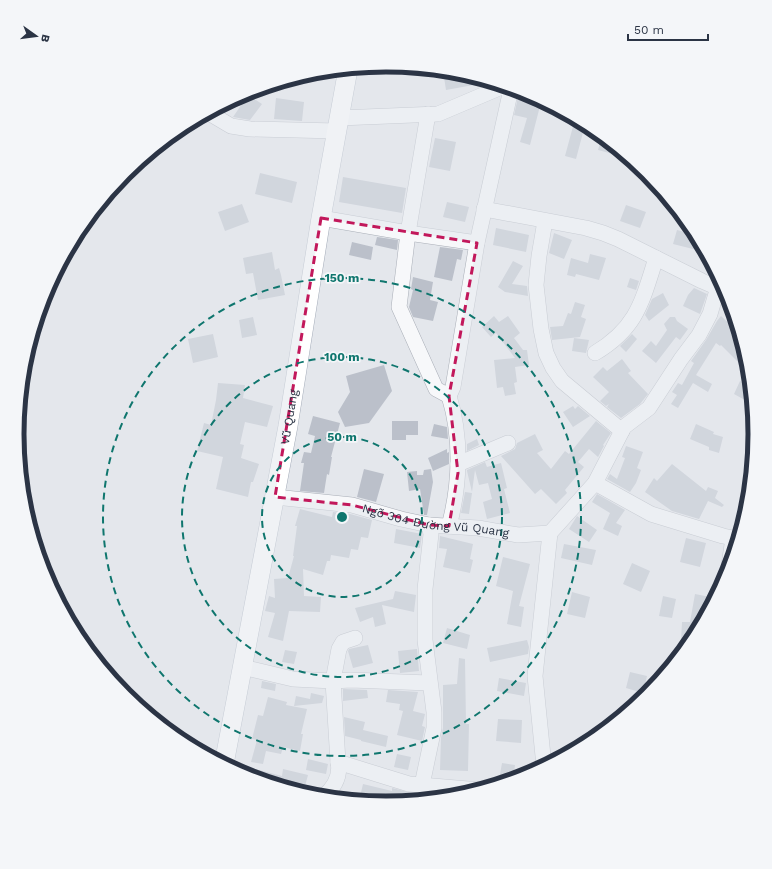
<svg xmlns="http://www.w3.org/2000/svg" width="772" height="869" font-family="'Work Sans',sans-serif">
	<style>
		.building { fill: #bbc0ca }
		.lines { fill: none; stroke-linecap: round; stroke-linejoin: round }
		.minor-casing { stroke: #a9aeb7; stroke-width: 16 }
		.major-casing { stroke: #a3abb8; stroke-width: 20 }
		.minor { stroke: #f7f8fa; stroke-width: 15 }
		.major { stroke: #fff; stroke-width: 19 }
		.marked { fill: none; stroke: #c2185b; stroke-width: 3; stroke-dasharray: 8 5; stroke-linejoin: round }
		.ring { fill: none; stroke: #0f766e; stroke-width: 2; stroke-dasharray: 7 5 }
		.labels { text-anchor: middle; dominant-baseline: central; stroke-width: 3.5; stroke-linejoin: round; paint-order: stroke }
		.street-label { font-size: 12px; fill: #2b3445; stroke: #f4f6f9 }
		.rim { fill: none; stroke: #2b3445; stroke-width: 5 }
		.centre { fill: #0f766e; stroke: #f4f6f9; stroke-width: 2 }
		.ring-label { font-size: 12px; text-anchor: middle; font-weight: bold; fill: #0f766e; stroke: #f4f6f9; stroke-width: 3.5; stroke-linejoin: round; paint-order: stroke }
	</style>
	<rect width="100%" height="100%" fill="#e4e7ec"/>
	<path class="building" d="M443,71L458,73L490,82L446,90Z
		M519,93L525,94L523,101L540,106L530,145L520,142L527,118L514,115Z
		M248,95L262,104L250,120L233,117Z
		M276,98L304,102L302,121L274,119Z
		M575,119L585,125L576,159L565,156Z
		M602,136L628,158L598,150Z
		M435,138L456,142L450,171L429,167Z
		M260,173L297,182L292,203L255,194Z
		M343,177L406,188L402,213L339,202Z
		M447,202L469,207L465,222L443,217Z
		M242,204L249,222L225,231L218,212Z
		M626,205L646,212L640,228L620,221Z
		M496,228L529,235L526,252L493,245Z
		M677,230L696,235L699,242L697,250L673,244Z
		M554,233L572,240L564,259L549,253Z
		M377,237L398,240L397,250L375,245Z
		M352,242L373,247L371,260L349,255Z
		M440,247L463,250L461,260L457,259L452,281L434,277Z
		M272,252L275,270L279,268L281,275L285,295L258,300L253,273L246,274L243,258Z
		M590,254L606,258L599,280L576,274L575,277L567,275L571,258L588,263Z
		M513,261L523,266L512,284L527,286L528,296L505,292L498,287Z
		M413,277L433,282L430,300L438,302L433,321L413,317L409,307L413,290L411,289Z
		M630,278L639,281L636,290L627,287Z
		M694,288L707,294L700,314L683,306L688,295Z
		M663,293L669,305L649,321L645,315L652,299Z
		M575,302L585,305L581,317L586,319L580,337L552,340L550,327L563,326L568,313L571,314Z
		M494,316L499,322L508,316L520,333L514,338L523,350H527L529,365L515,367L517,382L514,383L516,394L505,396L503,387L497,388L494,360L515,358L496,333L491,337L482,327Z
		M721,316L739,333L746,358L740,364L721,345L720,346L716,343L696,375L712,384L708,392L693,383L678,408L671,404L677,395L672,392L678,383L682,385L694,363L691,361L706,340L717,321Z
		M253,317L257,335L242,338L239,320Z
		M670,317H675L677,321L688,329L680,340L676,337L656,363L642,351L651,341L656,346L667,330L664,324Z
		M213,334L218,357L193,363L188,339Z
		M632,334L637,339L626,352L620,346Z
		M574,338L589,340L586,353L572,351Z
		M622,359L631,371L628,373L648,394L640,404L621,418L607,407L609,404L606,406L600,401L609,392L593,377L603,367L607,371Z
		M384,365L392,391L369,423L345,427L338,412L350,392L346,376Z
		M740,381L750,386L752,404L734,394Z
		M218,383L245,385L243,398L273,406L267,427L245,422L240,444L244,445L241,458L259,464L253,482H251L248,497L216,489L223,457L197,451L204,423L211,425L216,400Z
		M573,406L575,409L578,406L590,416L573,427L563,412Z
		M313,416L340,423L331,457H332L329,475L327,474L324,493L300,491L304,463H301L304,452L311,453L315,436L308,434Z
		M392,421H418V435H406V440H392Z
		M596,421L611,433L603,445L604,446L598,457L589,449L578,462L584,467L565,490L567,493L556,504L541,489L535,494L501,456L515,449L517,443L535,434L543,450L537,453L551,469L565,451L569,454Z
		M434,424L447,427L448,439L431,436Z
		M696,424L714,432L713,434L723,437L719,453L709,450V447L690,439Z
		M477,439L479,445L467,451V444Z
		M626,446L643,452L637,468L641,470L636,483L630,492L607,479L610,474L617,479L625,458L622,457Z
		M447,449V453L449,452V464L433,471L428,458Z
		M485,462L487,467L501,463L507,488L504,489L510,513L487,519L483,502L492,499L488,483L479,485L475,470L472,492L467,471V470Z
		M672,464L706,491L708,487L718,491L715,498L724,505L722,507L708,501L699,519L672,511L645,492L654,478L657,481Z
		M364,469L384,474L376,502L357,497Z
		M431,469L433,482L427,515H424L420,489L409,491L407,472L417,471V475H423L424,470Z
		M465,492L472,493L469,514L461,513Z
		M597,494L625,510L616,523L622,526L618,536L603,529L610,513L592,502Z
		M300,509L332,517L333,512L350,514L372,520L368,538L361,537L358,550L351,549L349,558L331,555L330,561H327L323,575L303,569L304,596L321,597L320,612L289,611L283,641L268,637L275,613L265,611L269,596L275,598L274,579L288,578L294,556H293L297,526H295Z
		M577,516L597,530L589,542L569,529Z
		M396,529L422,534L420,548L394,543Z
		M440,536L473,544L470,559L473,560L470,573L443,567L447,549L439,548Z
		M686,538L706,543L700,567L680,562Z
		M564,544L596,550L592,565L561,558Z
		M503,557L530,564L519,606L524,607L521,627L507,624L513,591L496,586Z
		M632,563L650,571L641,592L623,584Z
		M395,591L416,595L414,612L382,605L386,624L375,627L373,617L360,622L355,608L393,599Z
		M572,592L590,597L585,618L567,614Z
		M695,594L710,597L707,613L691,642L681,641L682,622H690Z
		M663,596L676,599L672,618L659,616Z
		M447,628L470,635L467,649L443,643Z
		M527,640L529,647L528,654L490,662L487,648Z
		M368,645L373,663L353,668L348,651L349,649Z
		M417,649L419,671L400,673L398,651Z
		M285,650L297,652L294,664L282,662Z
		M459,658L465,659L466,724H469L468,771L440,770L441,738L443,728V685L457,684Z
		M630,672L647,676L643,693L626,688Z
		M499,678L526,683L524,696L497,691Z
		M262,681L276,684L275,691L261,688Z
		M343,689L367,690L368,698L343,701Z
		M388,690L418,692L413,711L425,714L422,726L425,727L422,741L397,735L403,711L399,710L400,704L386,702Z
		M311,693L324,696L322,703L294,706L296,696L310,699Z
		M268,697L287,702L286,705L307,709L301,734H303L300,751L283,747L281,754L266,751L263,764L251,762L257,740L252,739L258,715L263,716Z
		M344,717L365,722L363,730L388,736L386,747L361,741V740L345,736Z
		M498,719L522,720L521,743L496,741Z
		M397,754L411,757L408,770L394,767Z
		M308,759L328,764L326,774L306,770Z
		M502,763L515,765L513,780L509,781L499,780Z
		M255,769L282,776L283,769L308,775L304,790L253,777Z
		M363,784L392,791V788L412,793L410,801L386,803L359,801Z"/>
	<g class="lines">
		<defs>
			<g id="minor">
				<path d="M209,113L231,126L250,129L337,131"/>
				<path d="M428,114L408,233L399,307L436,389L449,396L453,387L477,243L511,89"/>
				<path d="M339,118L438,114L504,86"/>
				<path d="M484,209L586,228L603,233L618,239L702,281L718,288L728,297"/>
				<path d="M321,218L408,233L477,243"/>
				<path d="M545,221L539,256L536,285L541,329L546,353L553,368L562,381L622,431"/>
				<path d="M595,353C637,328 642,302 656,258"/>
				<path d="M458,464L508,443"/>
				<path d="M595,483L651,514L723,536L738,539"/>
				<path id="s1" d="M275,497L352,505L401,519L429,525L478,528L518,535L550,533"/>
				<path d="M449,526C460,485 462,438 449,396"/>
				<path d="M728,572L733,538"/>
				<path d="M355,638L343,642L339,649L333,681L351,680L429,683"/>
				<path d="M242,667L293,679L333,681L338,762L409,784L480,790"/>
				<path d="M544,766L535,676L550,533L595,483L624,427L649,408L681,359L699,335L710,314L720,280"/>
				<path d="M422,785L434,728V712L425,640V589L431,534L429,525"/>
				<path d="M323,797C334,788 341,777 338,762"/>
			</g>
			<g id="major">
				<path id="s2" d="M224,764L288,426L321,218L348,69"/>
			</g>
		</defs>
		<use href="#minor" class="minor-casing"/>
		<use href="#major" class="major-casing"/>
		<use href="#minor" class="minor"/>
		<use href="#major" class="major"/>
	</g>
	<path d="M0 0H772V869H0ZM321,218L477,243L449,396L458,473L449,526L429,525L352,505L275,497Z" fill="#e4e7ec" fill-opacity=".55" fill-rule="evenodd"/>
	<path class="marked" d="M321,218L477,243L449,396L458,473L449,526L429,525L352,505L275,497Z"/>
	<g class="ring">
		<circle cx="342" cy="517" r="80"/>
		<circle cx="342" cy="517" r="160"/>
		<circle cx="342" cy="517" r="239"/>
	</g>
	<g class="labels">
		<g class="street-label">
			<text stroke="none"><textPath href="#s2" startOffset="353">Vũ Quang</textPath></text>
			<text stroke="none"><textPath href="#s1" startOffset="163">Ngõ 304 Đường Vũ Quang</textPath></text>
		</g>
	</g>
	<path d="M0 0H772V869H0ZM24 434a362 362 0 1 1 724 0a362 362 0 1 1-724 0Z" fill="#f4f6f9" fill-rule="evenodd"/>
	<path class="rim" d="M24 434a362 362 0 1 1 724 0a362 362 0 1 1-724 0Z"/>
	<circle cx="342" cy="517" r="6" class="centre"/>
	<g class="ring-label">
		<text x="342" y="282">150 m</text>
		<text x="342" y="361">100 m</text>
		<text x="342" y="441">50 m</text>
	</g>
	<g transform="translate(36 36) rotate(104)" stroke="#f4f6f9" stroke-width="3" paint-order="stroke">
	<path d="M0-3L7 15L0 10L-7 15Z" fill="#2b3445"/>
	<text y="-6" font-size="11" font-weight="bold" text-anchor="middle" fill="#2b3445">B</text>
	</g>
	<path d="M628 34v6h80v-6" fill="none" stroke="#2b3445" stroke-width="2"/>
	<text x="634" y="34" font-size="12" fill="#2b3445" stroke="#f4f6f9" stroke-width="3" paint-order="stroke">50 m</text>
</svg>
